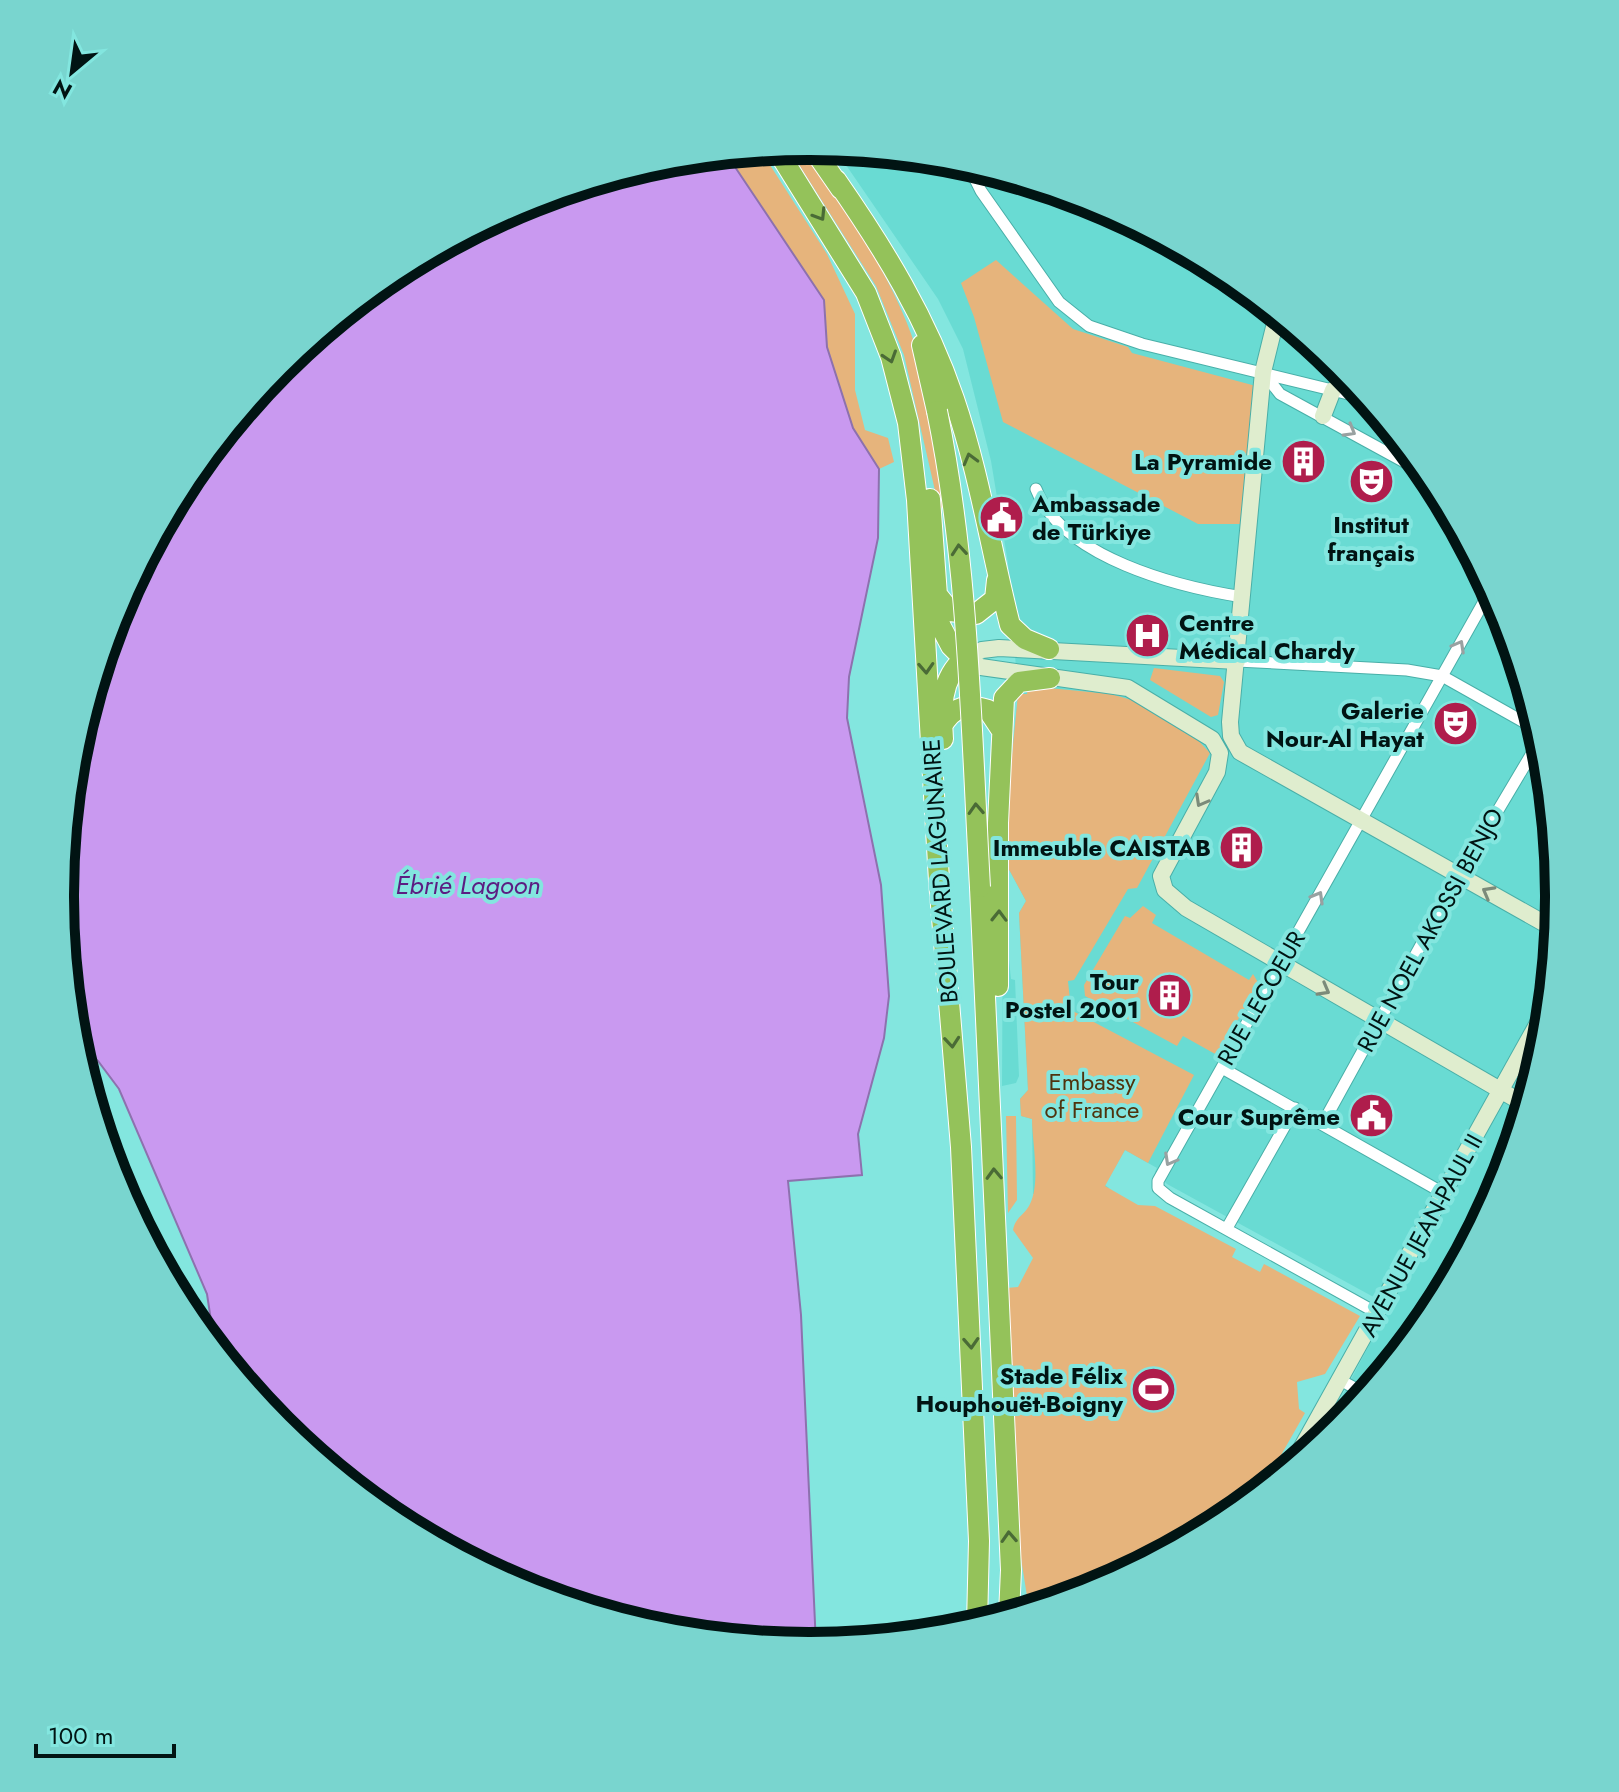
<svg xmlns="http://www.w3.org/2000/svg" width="1619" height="1792" font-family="Jost,sans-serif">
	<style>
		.built { fill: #69dbd3 }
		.green { fill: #e6b47c }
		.water { fill: #c999f0; stroke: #8d71ae; stroke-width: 2 }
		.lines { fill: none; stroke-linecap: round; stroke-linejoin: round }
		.street-casing { stroke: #49afa8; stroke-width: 13 }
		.secondary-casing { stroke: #49afa8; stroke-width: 18 }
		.highway-casing { stroke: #fff; stroke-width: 22 }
		.street { stroke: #fff; stroke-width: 11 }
		.secondary { stroke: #dfedce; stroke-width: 16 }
		.highway { stroke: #94c25a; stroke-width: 20 }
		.highway-bridge-casing { stroke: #fff; stroke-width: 22; stroke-linecap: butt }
		.highway-bridge { stroke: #94c25a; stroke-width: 20 }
		.oneway { stroke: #4a6b36 }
		.oneway2 { stroke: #99a1a1 }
		.oneway3 { stroke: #7b8b7a }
		.labels { text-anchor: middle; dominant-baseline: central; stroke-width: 8; stroke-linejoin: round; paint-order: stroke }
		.poi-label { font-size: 24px; font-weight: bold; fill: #011413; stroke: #83e6df; text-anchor: end }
		.street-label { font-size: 24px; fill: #011413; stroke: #83e6df }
		.park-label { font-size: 24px; fill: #4f330e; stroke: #83e6df }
		.water-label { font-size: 26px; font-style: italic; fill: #5c1d82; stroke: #83e6df }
		.rim { fill: none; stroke: #011413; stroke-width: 10 }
	</style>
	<rect width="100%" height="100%" fill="#83e6df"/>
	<path class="built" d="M835,149L956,161L1097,204L1226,273L1340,366L1363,394L1433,480L1502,610L1545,750L1559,896L1545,1043L1502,1183L1432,1313L1339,1426L1316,1445L1390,1306L1167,1184L1155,1172L1157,1168L1125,1150L1105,1185L1109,1188L1033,1194L1032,1119L1021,1116L1020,1099L1028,1090L1019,913L1026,901L1006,864L1010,850L1006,816L1018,694L1008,563L991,461L963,349L938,299Z
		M1003,902L1011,979L1015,980L1019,1076L1016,1083L1002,1086Z"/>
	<path class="green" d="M802,147C846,208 901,289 920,362C933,409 938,459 947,507L939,508L904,355L876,286L789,149Z
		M761,151L827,254L855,314V390L865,430L888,438L894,462L879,469L853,428L827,347L824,300L727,155Z
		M996,260L1073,329L1128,347L1132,353L1256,386L1244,524H1198L1003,422L974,317L961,283Z
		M1154,668L1220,676L1224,682L1218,715L1211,717L1150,680Z
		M1028,686L1111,694L1135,701L1192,734L1210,753L1137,888L1128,889L1074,980L1068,981L1071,1010L1194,1075L1148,1163L1125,1150L1105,1186L1138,1205L1155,1206L1236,1249L1232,1257L1260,1272L1264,1264L1360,1316L1325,1374L1297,1382L1299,1409L1305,1413L1264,1485L1244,1487L1243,1505L1226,1519L1096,1589L1029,1609L1020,1552L1006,1288L1018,1287L1033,1258L1013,1230C1015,1217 1025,1215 1030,1204C1041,1181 1032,1143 1032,1119L1021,1116L1020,1099L1028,1090L1019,913L1026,901L1006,864L1010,850L1006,816L1018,694H1027Z
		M1143,906L1156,915L1152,923L1249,980L1253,974L1259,984L1217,1055L1183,1036L1177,1046L1085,996L1084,985L1125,916L1130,918Z
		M1006,1116H1016L1017,1200L1008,1213Z"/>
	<path class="water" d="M727,155L824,300L827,347L853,428L879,469L878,538L849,677L847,718L881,885L889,996L884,1038L858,1134L862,1175L788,1181L801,1315L816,1645H809L663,1631L610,1615L522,1588L393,1519L279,1426L215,1347L207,1294L119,1089L98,1061L75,1043L60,896L74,749L117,609L187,479L280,366L393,273L523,203L664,161Z"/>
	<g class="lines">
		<defs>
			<path id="street" d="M968,165L981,191L1059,302L1089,326L1142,344L1365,398
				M1263,372L1280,394L1430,476
				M1036,489C1062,558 1179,587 1243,597
				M1237,661L1407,670L1442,676L1538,730
				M1222,1068L1445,1194
				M1323,1123L1459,876L1541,738
				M1227,1228L1295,1108
				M1377,1313L1170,1198L1158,1188V1181L1491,589
				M1340,1380L1366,1394"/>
			<path id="secondary" d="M1277,315L1263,372L1230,722L1231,736L1240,752L1556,930
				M1323,416L1333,390
				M964,659L981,667L1128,688L1212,739L1220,753L1217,772L1161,876L1165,890L1186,908L1526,1105
				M964,659L982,650L999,648L1237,661
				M1529,1085L1541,1055
				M1292,1465L1548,1005"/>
			<path id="highway" d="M812,147L841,189
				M777,150L866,293L891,357L908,423L917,500L939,881L961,1147L979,1541L977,1625
				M836,180C884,249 927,319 954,399C979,472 991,550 1010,625L1025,639L1049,649
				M922,345L937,411
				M930,499L939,623L951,646L964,659C940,678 941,711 943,739
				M935,592L950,611L976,614L995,599L997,580
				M942,726C953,706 968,703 988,710L1000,728
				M980,887L1011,1570L1009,1615
				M998,986V823L1004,698L1019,682L1050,678"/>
		</defs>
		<use href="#street" class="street-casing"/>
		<use href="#secondary" class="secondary-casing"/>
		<use href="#highway" class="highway-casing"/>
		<use href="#street" class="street"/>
		<use href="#secondary" class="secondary"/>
		<use href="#highway" class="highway"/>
		<defs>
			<path id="highway-bridge" d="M937,411C969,567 971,728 980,887"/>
		</defs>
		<use href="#highway-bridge" class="highway-bridge-casing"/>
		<use href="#highway-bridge" class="highway-bridge"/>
	</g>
	<defs><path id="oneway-chevron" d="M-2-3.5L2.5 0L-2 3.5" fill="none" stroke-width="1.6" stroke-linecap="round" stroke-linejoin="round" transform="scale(2)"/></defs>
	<g class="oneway">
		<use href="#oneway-chevron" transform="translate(820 215) rotate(58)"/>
		<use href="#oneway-chevron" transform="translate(890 357) rotate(72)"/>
		<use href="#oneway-chevron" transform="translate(970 459) rotate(-105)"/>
		<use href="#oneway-chevron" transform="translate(959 550) rotate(-95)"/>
		<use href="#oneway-chevron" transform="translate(926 668) rotate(87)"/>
		<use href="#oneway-chevron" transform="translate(976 809) rotate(-93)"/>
		<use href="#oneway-chevron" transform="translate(999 916) rotate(-89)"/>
		<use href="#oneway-chevron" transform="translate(952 1042) rotate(85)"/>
		<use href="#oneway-chevron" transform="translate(994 1174) rotate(-92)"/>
		<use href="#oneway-chevron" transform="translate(971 1343) rotate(87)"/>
		<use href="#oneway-chevron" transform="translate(1009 1537) rotate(-93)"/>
	</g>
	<g class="oneway2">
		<use href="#oneway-chevron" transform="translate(1350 431) rotate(30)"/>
		<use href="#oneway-chevron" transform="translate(1459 646) rotate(-61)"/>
		<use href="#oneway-chevron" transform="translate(1318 897) rotate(-60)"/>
		<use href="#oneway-chevron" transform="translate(1170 1160) rotate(119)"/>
	</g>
	<g class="oneway3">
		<use href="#oneway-chevron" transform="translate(1201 801) rotate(119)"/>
		<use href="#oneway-chevron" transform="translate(1488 892) rotate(-151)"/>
		<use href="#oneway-chevron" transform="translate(1324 990) rotate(29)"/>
	</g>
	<defs>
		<symbol id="building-disc" viewBox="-11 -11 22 22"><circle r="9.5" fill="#af1d4c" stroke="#83e6df"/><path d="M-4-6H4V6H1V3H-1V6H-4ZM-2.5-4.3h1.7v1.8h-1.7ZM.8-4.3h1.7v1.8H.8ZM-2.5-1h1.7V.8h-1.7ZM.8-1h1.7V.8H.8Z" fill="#fff"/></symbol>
		<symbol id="theatre-disc" viewBox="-11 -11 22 22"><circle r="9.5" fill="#af1d4c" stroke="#83e6df"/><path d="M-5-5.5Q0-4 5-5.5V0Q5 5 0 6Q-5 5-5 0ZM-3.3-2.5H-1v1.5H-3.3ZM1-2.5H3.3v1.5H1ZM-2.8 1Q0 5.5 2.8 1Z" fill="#fff"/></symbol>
		<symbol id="civic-disc" viewBox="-11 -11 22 22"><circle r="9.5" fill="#af1d4c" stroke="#83e6df"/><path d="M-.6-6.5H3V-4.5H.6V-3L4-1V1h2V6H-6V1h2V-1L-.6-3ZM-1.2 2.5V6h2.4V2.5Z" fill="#fff"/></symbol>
		<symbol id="hospital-disc" viewBox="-11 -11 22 22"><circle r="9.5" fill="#af1d4c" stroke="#83e6df"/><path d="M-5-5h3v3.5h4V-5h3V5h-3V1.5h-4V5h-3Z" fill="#fff"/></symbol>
		<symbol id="stadium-disc" viewBox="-11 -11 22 22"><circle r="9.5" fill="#af1d4c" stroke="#83e6df"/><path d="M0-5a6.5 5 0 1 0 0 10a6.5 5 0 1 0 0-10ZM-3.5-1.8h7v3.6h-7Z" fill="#fff"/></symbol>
	</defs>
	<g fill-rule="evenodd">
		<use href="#building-disc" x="1278" y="436" width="51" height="51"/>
		<use href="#theatre-disc" x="1346" y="456" width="51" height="51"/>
		<use href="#civic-disc" x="976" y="492" width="51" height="51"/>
		<use href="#hospital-disc" x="1122" y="610" width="51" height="51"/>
		<use href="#theatre-disc" x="1430" y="698" width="51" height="51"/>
		<use href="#building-disc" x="1216" y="822" width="51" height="51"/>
		<use href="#building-disc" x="1144" y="970" width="51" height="51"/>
		<use href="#civic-disc" x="1346" y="1090" width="51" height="51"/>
		<use href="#stadium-disc" x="1128" y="1364" width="51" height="51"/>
	</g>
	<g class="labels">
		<g class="poi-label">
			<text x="1272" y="461">La Pyramide</text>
			<text x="1032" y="503" text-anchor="start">Ambassade<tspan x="1032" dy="28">de Türkiye</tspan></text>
			<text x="1371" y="524" text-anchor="middle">Institut<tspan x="1371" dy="28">français</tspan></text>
			<text x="1179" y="622" text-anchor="start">Centre<tspan x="1179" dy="28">Médical Chardy</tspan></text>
			<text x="1424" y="710">Galerie<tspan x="1424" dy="28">Nour-Al Hayat</tspan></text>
			<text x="1211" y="847">Immeuble CAISTAB</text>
			<text x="1139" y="981">Tour<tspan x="1139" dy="28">Postel 2001</tspan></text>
			<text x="1340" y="1116">Cour Suprême</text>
			<text x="1123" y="1375">Stade Félix<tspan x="1123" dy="28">Houphouët-Boigny</tspan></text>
		</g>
		<g class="street-label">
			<text transform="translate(940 871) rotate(-94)">BOULEVARD LAGUNAIRE</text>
			<text transform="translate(1430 930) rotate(-61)">RUE NOEL AKOSSI BENJO</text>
			<text transform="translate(1261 998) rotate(-60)">RUE LECOEUR</text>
			<text transform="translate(1421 1235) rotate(-61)">AVENUE JEAN-PAUL II</text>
		</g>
		<g class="park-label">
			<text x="1092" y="1081">Embassy<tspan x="1092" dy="28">of France</tspan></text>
		</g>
		<g class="water-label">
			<text x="468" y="885">Ébrié Lagoon</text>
		</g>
	</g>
	<path d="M0 0H1619V1792H0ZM809 160H810A735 735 0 0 1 1545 895V897A735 735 0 0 1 810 1632H809A735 735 0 0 1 74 897V895A735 735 0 0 1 809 160Z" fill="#79d5cf" fill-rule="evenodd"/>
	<path class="rim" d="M809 160H810A735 735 0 0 1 1545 895V897A735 735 0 0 1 810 1632H809A735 735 0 0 1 74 897V895A735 735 0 0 1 809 160Z"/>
	<g transform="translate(72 72) rotate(209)" stroke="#83e6df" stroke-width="6" paint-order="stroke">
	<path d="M0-6L14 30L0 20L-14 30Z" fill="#011413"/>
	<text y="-12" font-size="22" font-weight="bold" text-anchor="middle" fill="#011413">N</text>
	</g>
	<path d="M36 1744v12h138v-12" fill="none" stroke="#011413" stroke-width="4"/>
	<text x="48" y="1744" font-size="24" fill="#011413" stroke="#83e6df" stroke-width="6" paint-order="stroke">100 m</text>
</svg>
